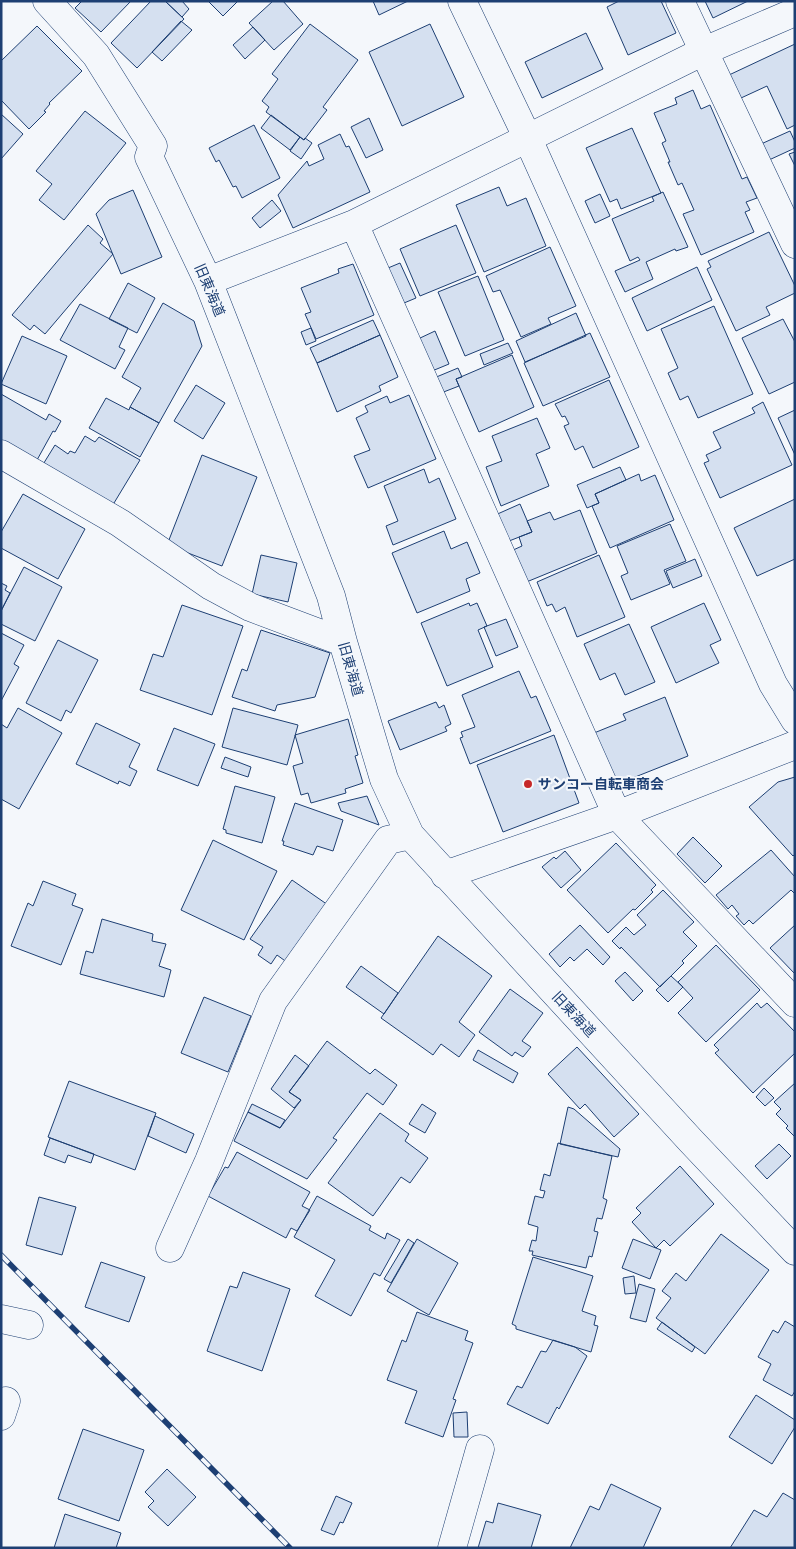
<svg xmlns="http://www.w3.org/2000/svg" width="796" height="1549" font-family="Ubuntu,'Noto Sans JP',sans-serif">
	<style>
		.building { fill: #d5e0f0; stroke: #1d3f73 }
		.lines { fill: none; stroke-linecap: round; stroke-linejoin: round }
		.minor-casing { stroke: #1d3f73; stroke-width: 29 }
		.minor { stroke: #f4f7fb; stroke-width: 28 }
		.rail-casing { stroke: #1d3f73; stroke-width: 5.5 }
		.rail { stroke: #f4f7fb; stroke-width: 4; stroke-dasharray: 11; stroke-linecap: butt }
		.poi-dot { fill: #c62828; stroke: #f4f7fb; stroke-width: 2 }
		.labels { text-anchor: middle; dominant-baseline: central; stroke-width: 4; stroke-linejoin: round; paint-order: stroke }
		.street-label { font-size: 14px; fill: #1d3f73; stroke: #f4f7fb }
		.poi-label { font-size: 14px; font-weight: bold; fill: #1d3f73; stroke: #f4f7fb; text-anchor: start }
	</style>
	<rect width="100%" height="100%" fill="#f4f7fb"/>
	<path class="building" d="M79,1H131L101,32L75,8L81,2Z
		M151,1H165L184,19L137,68L111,43Z
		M165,1H182L189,9L182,17Z
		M208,1H238L223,16Z
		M273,1H283L303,24L274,50L249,23Z
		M373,1H408L379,15Z
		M619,1H661L676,33L628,55L607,7Z
		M705,1H748L713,18Z
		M181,21L192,30L162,61L152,52Z
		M310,24L358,60L323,107L327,110L304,140L266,112L269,107L262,101L278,79L272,74Z
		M430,24L464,97L402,126L369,52Z
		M37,26L82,71L49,103L50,104L44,111L46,112L29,129L1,100V61Z
		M253,27L265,40L245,59L233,45Z
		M586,33L603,69L542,98L525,62Z
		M795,44V125L787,129L767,86L741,98L729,75Z
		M693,90L701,109L710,105L742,179L747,177L757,198L746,202L750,210L745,212L754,232L701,255L683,214L694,210L682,183L678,185L668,162H670L662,143L666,141L654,113L677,104L675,98Z
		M85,111L126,143L64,220L39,200L52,184L36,171Z
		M1,114L23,134L1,159Z
		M271,115L300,137L290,150L261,128Z
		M369,118L383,150L366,158L351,127Z
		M254,125L280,178L242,198L236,186L233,187L219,160L216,162L209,148Z
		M632,128L661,193L621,209L617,199L610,202L586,148Z
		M790,131L795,142V148L769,160L761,144Z
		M340,134L346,147L349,146L370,192L293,228L278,195L307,161L309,166L324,159L318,145Z
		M300,137L304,140L305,138L312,143L301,159L290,151Z
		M795,152V166L789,154Z
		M499,187L507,206L526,198L546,246L484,272L456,205Z
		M133,190L162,257L121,274L96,214L109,200Z
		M663,192L688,247L676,251L675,249L646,262L653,279L625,292L615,271L640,260L638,257L630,261L612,219L654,201L652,197Z
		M600,194L610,216L595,223L585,201Z
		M272,200L281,211L260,228L252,218Z
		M88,225L103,239L100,243L113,254L45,334L34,325L30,330L12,315Z
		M456,225L476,273L420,296L400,249Z
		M769,232L795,286V293L766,307L770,315L736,331L707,269L711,267L708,261Z
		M550,247L576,306L548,318L551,324L521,337L500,290L493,292L486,276Z
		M400,263L416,298L404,303L388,268Z
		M353,264L374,315L316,339L305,314L311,312L301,288L339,273L338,269Z
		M697,267L712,300L647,331L632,298Z
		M478,276L504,340L465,356L438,292Z
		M128,283L155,298L137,333L109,319Z
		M163,303L194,321L202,346L159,423L130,407L141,388L122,377Z
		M80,304L128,328L119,347L125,350L115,369L60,340Z
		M714,306L753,394L698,418L688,396L680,400L668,373L678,368L661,329Z
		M576,313L586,336L525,362L516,341Z
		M783,319L795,342V382L769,394L742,338Z
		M373,320L380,335L317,363L310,348Z
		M311,328L316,341L306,345L301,332Z
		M435,331L449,364L432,371L418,339Z
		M590,333L610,377L543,406L524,363Z
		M380,335L398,377L379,386L381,391L337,412L317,363Z
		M22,336L67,356L46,404L1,384Z
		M508,343L513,353L484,365L480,354Z
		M512,355L534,407L479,432L456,379Z
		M458,368L462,377L456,379L459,386L441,393L434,378Z
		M609,380L639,447L593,468L583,446L575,450L564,426L569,424L565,416L562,417L555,404Z
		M196,385L225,403L203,439L174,421Z
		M1,394L46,420L49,414L61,421L55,432L53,431L37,460L1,440Z
		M409,395L436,459L368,488L354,456L370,450L356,418L368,412L365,406L387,396L390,403Z
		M106,398L129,410L130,407L159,423L140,457L89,428Z
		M763,402L792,465L720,498L704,463L709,461L706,455L721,448L713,432L755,413L752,408Z
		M795,410V455L778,418Z
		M537,418L550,448L536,454L549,486L501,506L486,467L502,461L492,436Z
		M85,436L95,442L99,437L140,460L111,508L42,466L55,445L68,454L70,451L75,453Z
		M202,455L257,477L222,566L167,545Z
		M620,467L626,480L595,494L599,503L587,508L577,485Z
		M424,469L429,483L439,478L456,519L393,545L386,526L398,521L384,486Z
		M639,474L641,481L655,475L674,520L610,548L592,506L599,503L595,494Z
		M23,494L85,529L58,579L1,548V532Z
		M795,499V559L757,576L734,528Z
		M520,504L532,532L504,543L493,516Z
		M580,510L597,553L524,583L511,551L522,546L519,537L532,532L527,521L550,512L554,520Z
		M670,524L686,561L664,570L670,584L631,600L621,576L628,573L617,546Z
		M444,531L451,549L467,542L480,573L466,579L470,591L417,613L392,553Z
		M261,555L297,563L288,602L252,594Z
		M599,555L625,617L577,637L565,607L556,612L552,604L547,606L537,582Z
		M695,559L702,576L673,588L666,571Z
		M24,567L62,587L35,641L1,624V611Z
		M1,583L7,586L5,590L10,593L1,611Z
		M469,603L470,606L477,603L487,626L478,630L493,667L447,686L421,623Z
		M704,603L721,640L710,645L719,663L676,683L651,627Z
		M182,605L243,626L212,715L140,690L153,654L163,657Z
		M506,619L518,647L496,656L484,627Z
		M629,624L655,682L625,695L615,673L600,680L584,644Z
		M261,630L330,653L315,697L277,705L275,711L232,697L242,669L247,671Z
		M1,633L24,645L14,664L19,667L1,701Z
		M58,640L98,660L71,713L66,710L61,721L26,703Z
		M519,671L531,698L536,696L551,731L470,764L460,738L463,737L461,732L475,727L462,695Z
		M665,697L688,756L615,785L594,733L626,720L623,714Z
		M436,702L439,708L444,705L451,724L445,727L447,731L400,750L388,721Z
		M18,708L62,733L19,809L1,799V724L7,728Z
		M233,708L298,725L287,765L222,747Z
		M348,719L358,755L355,756L363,783L345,789L346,793L311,803L308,793L301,795L293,766L303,763L295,735Z
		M96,723L140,744L129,767L137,771L130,786L119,781L118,784L76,764Z
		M174,728L215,744L198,786L157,770Z
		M554,735L579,803L503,832L477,765Z
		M225,757L251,767L248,777L221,768Z
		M795,777V854L793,856L749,807L778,782Z
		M235,786L275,797L262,843L226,833V830L223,829Z
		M367,796L379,825L341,811L338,803Z
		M295,803L343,820L333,851L317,846L313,855L283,845L284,841H282Z
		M693,837L722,866L705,883L677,854Z
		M213,840L277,871L244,940L181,910Z
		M616,843L656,885L651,890L653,892L635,910L633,909L608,933L567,890Z
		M771,850L795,877V894L791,890L753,924L749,920L744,925L736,916L739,914L732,905L728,909L716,895Z
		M565,851L581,870L561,888L542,867L554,857L556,859Z
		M292,880L328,905L288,963L277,955L271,964L258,955L263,947L250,939Z
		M43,881L76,894L72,905L83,909L61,965L11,946L28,903L33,906Z
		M663,890L694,922L683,932L697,946L682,961L684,963L660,987L621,947L620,949L612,941L626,927L634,935L646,925L637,915Z
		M102,919L153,934L152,941L166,944L159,966L171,970L164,997L80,974L86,951L93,953Z
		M580,925L610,957L603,965L587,949L574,961L570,957L560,967L549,954Z
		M795,925V974L770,948Z
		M438,936L492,976L459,1022L475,1035L459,1057L441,1044L433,1055L381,1018Z
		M716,945L760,990L706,1042L678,1013L693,998L678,982Z
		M361,966L398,993L384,1014L346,987Z
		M625,972L643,991L633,1001L615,981Z
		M671,976L683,987L668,1002L656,990Z
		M510,989L543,1013L522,1041L531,1047L523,1057L515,1052L512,1056L479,1032Z
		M204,997L251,1016L228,1072L181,1053Z
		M757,1003L761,1008L767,1003L795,1032V1053L753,1093L715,1053L719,1050L714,1045Z
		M327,1041L370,1074L375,1069L397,1085L383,1105L367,1093L333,1138L337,1140L307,1179L234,1141L248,1112L280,1128L301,1100L289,1092Z
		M577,1047L639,1114L614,1137L585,1104L580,1109L548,1074Z
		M478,1050L518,1073L513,1083L473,1060Z
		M295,1055L309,1066L289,1092L301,1100L294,1108L271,1089Z
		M69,1081L156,1113L135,1170L48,1137Z
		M795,1083V1137L786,1128L788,1126L776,1114L781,1109L774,1102Z
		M764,1088L774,1098L765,1106L756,1097Z
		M252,1104L285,1120L280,1128L248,1112Z
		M422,1104L436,1113L425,1133L409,1124Z
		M568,1107L574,1109L620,1149L618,1157L560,1144Z
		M380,1113L409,1134L405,1141L428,1158L410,1183L401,1177L373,1216L328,1183Z
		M155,1116L194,1134L186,1153L148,1136Z
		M50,1138L94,1154L91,1163L68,1155L65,1163L44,1155Z
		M558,1143L612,1156L603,1198L607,1200L602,1219L597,1218L594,1231L598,1232L592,1257L589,1256L586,1268L532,1255L533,1251H529L532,1240L536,1241L538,1227L528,1224L535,1196L543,1198L545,1191L540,1190L544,1174L550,1176Z
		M779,1144L791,1156L767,1179L755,1166Z
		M237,1152L310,1192L302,1206L310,1210L297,1231L291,1228L286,1238L208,1196L225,1167L228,1168Z
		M680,1166L714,1204L670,1246L664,1240L656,1248L632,1222L641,1213L636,1208Z
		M317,1196L371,1226L369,1230L385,1239L387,1233L400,1240L380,1276L374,1273L351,1316L315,1296L335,1260L294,1237Z
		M39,1197L76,1207L62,1255L26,1245Z
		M721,1234L769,1270L705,1354L656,1318L671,1298L662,1291L676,1273L686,1281Z
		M408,1239L414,1243L391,1283L384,1279Z
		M417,1239L458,1263L429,1315L387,1291Z
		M633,1239L661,1250L650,1279L622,1268Z
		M533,1257L593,1276L582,1311L596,1316L594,1325L598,1326L591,1352L516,1329V1326L512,1324Z
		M101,1262L145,1277L129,1322L85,1307Z
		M243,1272L290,1289L262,1371L207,1351L230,1286L237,1288Z
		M634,1276L636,1293L625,1294L623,1278Z
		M639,1284L655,1289L646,1322L630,1318Z
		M417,1312L468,1331L465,1340L473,1343L453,1399L456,1400L443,1437L405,1423L417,1391L387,1380L402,1340L406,1342Z
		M785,1321L795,1327V1391L792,1396L763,1380L771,1364L758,1357L773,1330L778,1333Z
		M662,1322L695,1347L692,1352L657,1329Z
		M553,1340L575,1347L587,1356L559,1409L557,1407L548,1424L507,1404L517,1386L522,1388L541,1351L546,1352Z
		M756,1395L795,1420V1427L772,1464L729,1437Z
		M467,1412L468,1437H454L453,1413Z
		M83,1429L144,1450L119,1521L58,1499Z
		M167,1469L196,1497L168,1526L148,1507L154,1501L145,1492Z
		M611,1484L661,1508L643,1548H570L590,1506L599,1510Z
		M783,1493L795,1500V1548H730L754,1510L767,1517Z
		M336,1496L352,1503L343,1523L340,1522L334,1535L321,1530Z
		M498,1503L541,1515L531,1548H478L486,1521L493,1523Z
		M65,1514L121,1533L116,1548H54Z"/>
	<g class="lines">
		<defs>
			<path id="minor" d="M47,1L96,55L153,146L149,157L208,281L331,596L343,642L384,779L410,835L691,1141L795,1251
				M462,1L528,139L773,684L795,720
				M680,1L795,244
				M354,224L617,815L795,1003
				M208,281L354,224L704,51L795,12
				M1,454L120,523L211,586L250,607L343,642
				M445,875L617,815L795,745
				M170,1248L209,1161L273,1001L388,840L410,835
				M1,1319L29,1325
				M1,1416L6,1401
				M452,1548L480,1449"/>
		</defs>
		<use href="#minor" class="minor-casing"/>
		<use href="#minor" class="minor"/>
		<defs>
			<path id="rail" d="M1,1255L290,1548"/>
		</defs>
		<use href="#rail" class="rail-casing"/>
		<use href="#rail" class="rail"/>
	</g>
	<circle class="poi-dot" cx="528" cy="784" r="5"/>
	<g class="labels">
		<g class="street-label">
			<text transform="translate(210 290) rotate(67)">旧東海道</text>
			<text transform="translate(351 669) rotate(74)">旧東海道</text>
			<text transform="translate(574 1014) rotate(47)">旧東海道</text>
		</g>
		<g class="poi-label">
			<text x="538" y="784">サンコー自転車商会</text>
		</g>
	</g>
	<rect width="796" height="1549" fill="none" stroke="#1d3f73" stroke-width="5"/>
</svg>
